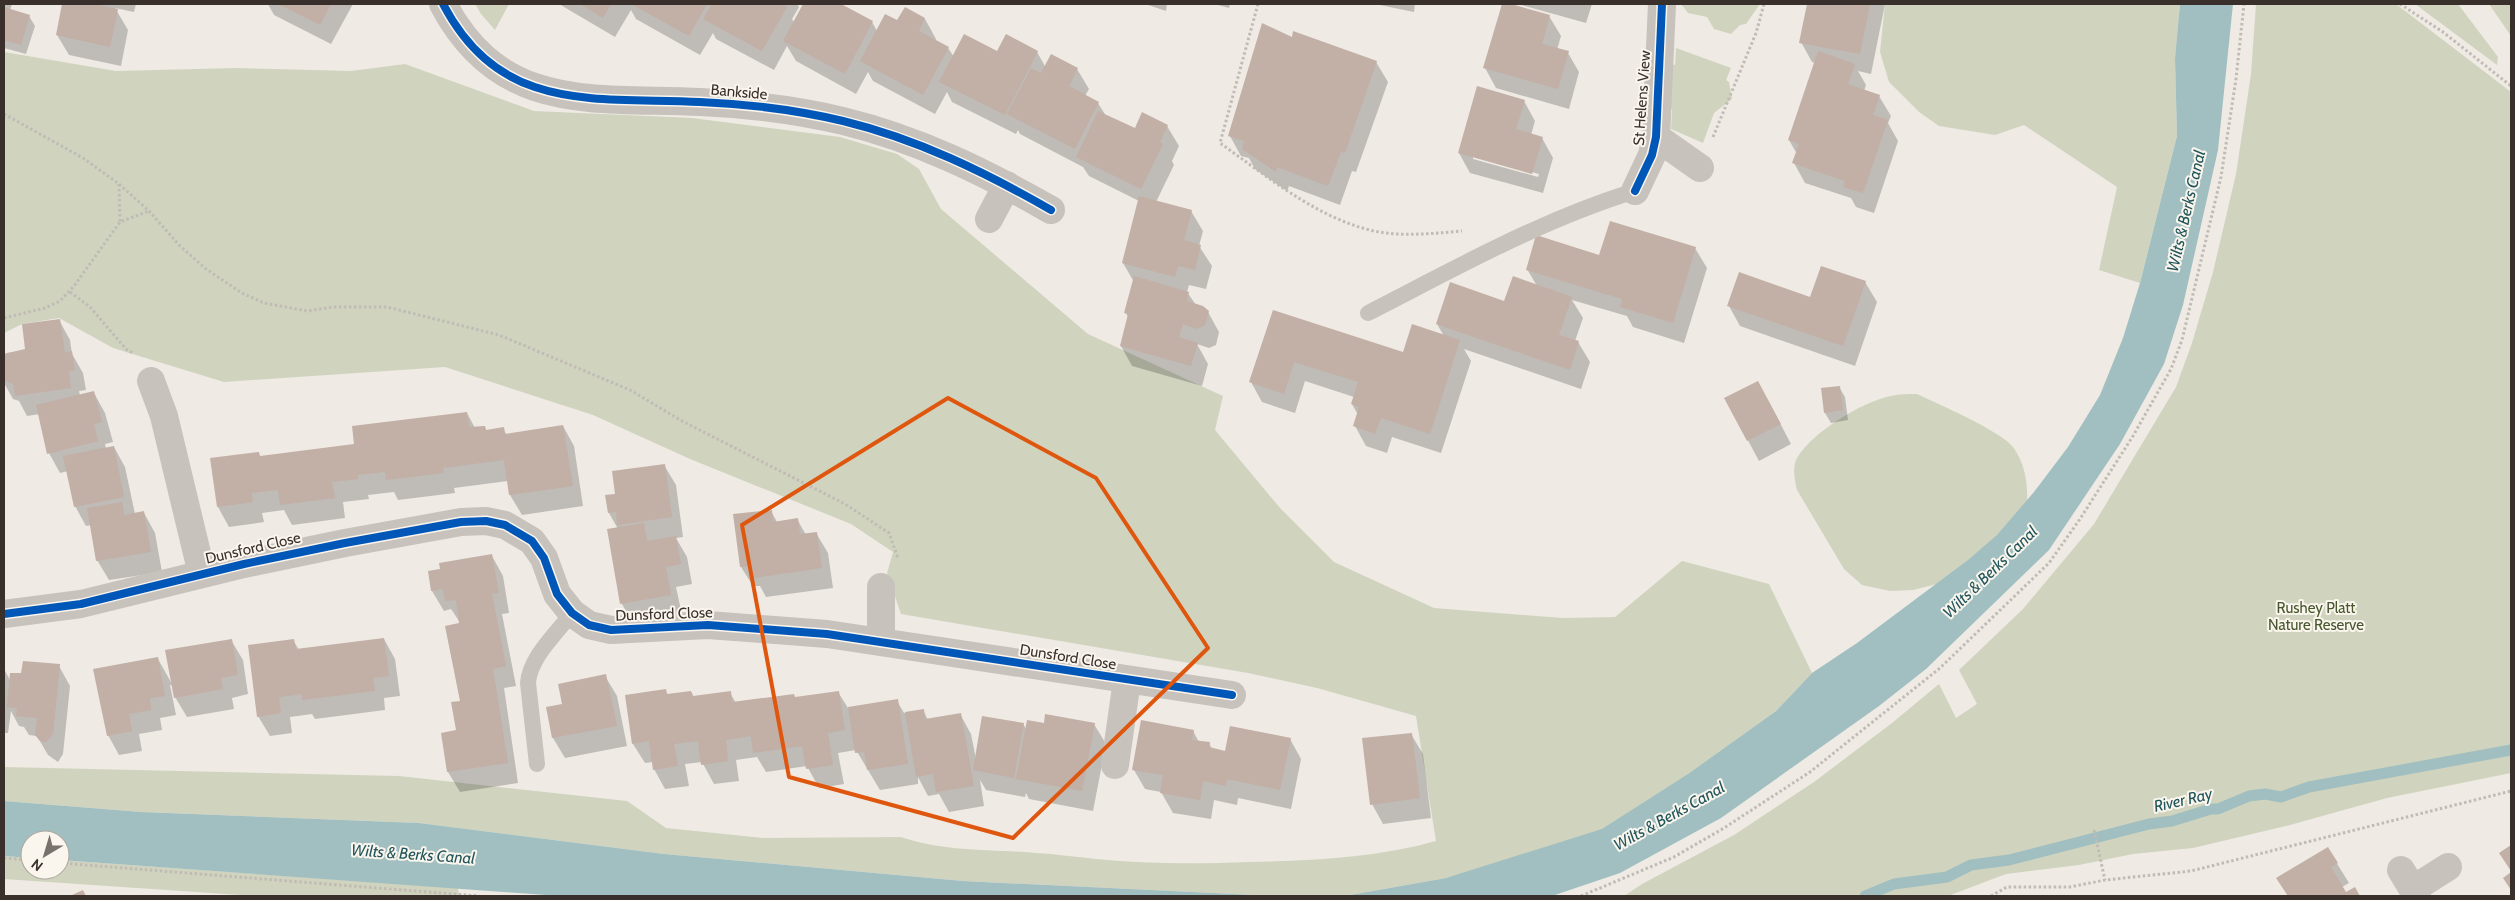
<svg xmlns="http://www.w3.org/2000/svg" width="2515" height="900" font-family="Cabin,sans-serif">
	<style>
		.green { fill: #d0d4bf }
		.water { fill: #a1bfc0 }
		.shadow { fill: #0003; fill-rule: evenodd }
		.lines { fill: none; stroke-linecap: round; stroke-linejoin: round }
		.stream { stroke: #a1bfc0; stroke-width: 11 }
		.building { fill: #c2afa6 }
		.path { stroke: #c1bbb5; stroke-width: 3; stroke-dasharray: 2.5 2.5; stroke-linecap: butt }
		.lane { stroke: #c8c2bd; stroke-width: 16 }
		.street { stroke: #c8c2bd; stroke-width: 28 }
		.cycleway-casing { stroke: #faf5ed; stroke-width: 11 }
		.cycleway { stroke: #0057b8; stroke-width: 8 }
		.marked { fill: none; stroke: #df570e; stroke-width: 4; stroke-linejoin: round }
		.labels { text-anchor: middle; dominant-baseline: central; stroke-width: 4; stroke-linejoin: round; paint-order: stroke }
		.street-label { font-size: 15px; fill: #39302b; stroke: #faf5ed }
		.park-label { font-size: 15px; fill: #47582f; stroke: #faf5ed }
		.water-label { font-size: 16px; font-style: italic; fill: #20555b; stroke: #faf5ed }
	</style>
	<rect width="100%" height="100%" fill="#efeae4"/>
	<path class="green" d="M475,4H509L495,30L481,14Z
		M1681,4H1760L1746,24L1740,25L1731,34L1714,29L1707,17L1688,13Z
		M1885,4H2180L2175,58L2177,136L2140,283L2099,270L2117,187L2024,125L1995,135L1939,126L1919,112L1889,82L1880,52Z
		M2256,4H2396L2511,92V773L2387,798L2290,825L2193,848L2133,854L2079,865L2006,874L1948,896H1624L1642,884L1734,835L1814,782L1892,723L1939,684L1956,718L1977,704L1959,670L2023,609L2094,524L2176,387L2192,343L2213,272L2236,174L2251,74Z
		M2415,4H2458L2498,57L2497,65Z
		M2489,4H2511V36Z
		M1676,48L1731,68L1726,80L1729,82L1732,99L1714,113L1703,143L1671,129L1672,110L1658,81L1666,63L1675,65Z
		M4,52L116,71L236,68L351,71L405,64L534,111L692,118L840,137L897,154L919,169L941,209L1088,334L1223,396L1215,430L1280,508L1334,562L1434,608L1563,618L1615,617L1682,561L1769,584L1812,673L1776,711L1591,844L1446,878L1350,895H1255L963,881L664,854L419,823L141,812L4,801V767L399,776L627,801L666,828L763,838L901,837C945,852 990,849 1036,853C1056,854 1076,857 1096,859C1146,864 1198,864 1248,862C1310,861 1375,858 1436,841L1416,716L1317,688L1248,673L901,614L887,573L893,552L851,524L690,459L593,415L445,367L224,382L113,348L59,318L22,324L4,333Z
		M1917,394C1938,404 2001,431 2013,447C2026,465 2028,485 2027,507L1949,581L1913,590L1890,591L1862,585L1844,569L1797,490C1795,482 1793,472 1795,463C1805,436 1863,401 1891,396C1899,394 1909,394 1917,394Z
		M4,856L30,858V870H60V860L458,888L459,896H255L4,879Z"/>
	<path class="water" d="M2180,4H2233L2218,150L2183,305L2164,364L2120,444L2049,550L1926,669L1879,706L1721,818L1620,873L1552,896H560L60,860V840H30V858L4,856V801L141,812L419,823L664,854L963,881L1255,895H1350L1446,878L1602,829L1688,774L1776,711L1812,673L1857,643L1968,560L1997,535L2034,492L2068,447L2100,395L2123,338L2140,283L2177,136L2175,58Z"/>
	<path class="shadow" d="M4,4H12L10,10L29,16L35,26L26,54L4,48Z
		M64,4H136L134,12L115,8L128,30L121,66L69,55L57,35Z
		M268,4H353L331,44L274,15Z
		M559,4H797L799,7L792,19L794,22L804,4H838L872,22L877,31L898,22L925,19L936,39L935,41L948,48L954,57L997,53L1037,52L1046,68L1077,69L1089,89L1085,96L1098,103L1106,116L1135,130L1167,126L1179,146L1172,161L1174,165L1156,202L1191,211L1203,231L1199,246L1212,266L1206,289L1189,285L1187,292L1196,305L1208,312L1219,332L1216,345L1209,348L1197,344L1208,364L1202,386L1132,366L1121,346L1129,318L1125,312L1134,282L1123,263L1139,201L1089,176L1083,167L1020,134L1018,130L1016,134L952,102L947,92L935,114L873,81L868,72L856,94L796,61L787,46L774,70L716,39L713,33L700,55L636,19L631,10L615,37Z
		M1145,4H1167L1166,11Z
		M1214,4H1230L1229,8Z
		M1375,4H1415L1414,12Z
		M1503,4L1549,16L1561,36L1557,50L1568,53L1579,72L1569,109L1496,88L1485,68Z
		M1518,4H1592L1586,23Z
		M1808,4H1885L1871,74L1858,71L1866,85L1864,91L1879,96L1891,116L1888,123L1898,141L1874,213L1856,207L1851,198L1805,183L1794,163L1797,154L1789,140L1815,63L1812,62L1801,42Z
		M1292,39L1376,62L1388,82L1356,172L1352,171L1340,205L1289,186L1287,191L1255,169L1249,158L1241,156L1230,136Z
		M1524,101L1535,121L1531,135L1542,138L1553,158L1543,193L1470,173L1459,153ZM1473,156L1539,174L1538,177L1473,159Z
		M1695,248L1707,268L1684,343L1633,327L1627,316L1572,300L1583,318L1575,341L1578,342L1590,362L1581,389L1464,349L1471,361L1441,453L1392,437L1387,453L1366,446L1355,426L1358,415L1352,404L1354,397L1305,381L1295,413L1262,402L1251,382L1274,311L1404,354L1444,336L1437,324L1505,302L1537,286L1527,269L1600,256Z
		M1865,282L1877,302L1855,366L1740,326L1729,306L1811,299Z
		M59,320L70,340L72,354L83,373L86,390L79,391L80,396L94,393L105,413L113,442L105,444L106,449L114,447L125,467L135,514L144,513L155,533L162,572L109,580L97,560L91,525L86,526L75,506L68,471L60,473L49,453L40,414L27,416L19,401L13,399L4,383V356L7,353L26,350Z
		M1839,387L1845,397L1848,420L1831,423L1825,413Z
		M1726,399L1769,402L1791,444L1759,461Z
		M467,413L475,428L484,427L487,431L503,429L507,435L563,426L574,446L583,506L522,515L510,495L508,481L454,488L455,493L398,500L394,492L368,495L369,499L343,502L345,518L292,525L284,510L262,513L264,522L229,527L218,507L261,457L355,445Z
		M664,465L676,485L683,537L676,538L687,557L692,584L676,587L682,615L633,624L622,604L618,529L609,513L617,495Z
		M771,511L777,522L797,519L806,535L816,533L828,553L833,588L766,597L760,586H753L741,567Z
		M492,556L503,576L509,613L502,614L516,686L504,688L518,783L460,792L448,772L442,734L457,731L461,702V624L451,609L444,611L432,591L441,570Z
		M384,639L395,659L400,696L384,698L385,710L315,719L312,714L290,717L292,733L270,736L258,716L293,640L299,650Z
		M231,640L243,660L248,694L232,698L234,709L187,717L175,697L173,685H170L176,715L160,718L162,730L139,734L142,751L119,755L108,735L158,659L172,684Z
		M59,666L70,686L63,754L58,762L48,755L37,736L29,735L24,727L19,726L11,711L8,733H4V669L10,680Z
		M605,676L617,696L627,746L565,758L553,738L547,708L564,705Z
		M665,690L668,695L691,692L694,697L730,693L736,703L796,699L838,692L848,708L897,701L904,713L923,710L928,720L960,714L971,734L976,759L1023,724L1027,730L1045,724H1094L1106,744L1093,811L1029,799L1026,793L1025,797L986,790L980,780L984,806L949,812L939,794L928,796L918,777V784L880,790L856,750L838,753L844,784L819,788L807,766L766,772L757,757L736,760L739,781L714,784L702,762L685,764L689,786L665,789L654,769L653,762L645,763L633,744Z
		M1193,731L1199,742L1209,743L1212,749L1226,752L1290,739L1301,759L1291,809L1238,798L1237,805L1214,800L1211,819L1173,813L1161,792L1145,789L1134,770Z
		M1411,734L1423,754L1431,818L1383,824L1372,804Z
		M2328,849L2349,883L2342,887L2346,894L2354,889L2359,896H2288L2278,878Z"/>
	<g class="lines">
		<path class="stream" d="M1865,896L1894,884L1947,877L1971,865L2009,860L2149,824L2172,821L2211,809H2218L2249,796L2265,794L2281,797L2309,787L2511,750"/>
	</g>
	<path class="building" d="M62,4H93L118,9L110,47L56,35Z
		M278,4H331L320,25Z
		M580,4H611L603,18Z
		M631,4H707L689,36Z
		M712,4H781L787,7L762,51L703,19Z
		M803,4H841L873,21L845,74L783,41Z
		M1502,4H1511L1550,15L1542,44L1569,51L1558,89L1483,68Z
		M1807,4H1870L1860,54L1799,43Z
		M4,7L30,15L21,45L4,40Z
		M905,7L925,18L919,31L949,47L923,95L860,61L885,14L897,20Z
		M1262,23L1292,37L1293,31L1377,61L1345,153L1341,152L1328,186L1277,167L1276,172L1242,149L1244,141L1228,136Z
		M964,34L997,51L1006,34L1038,51L1005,115L939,82Z
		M1818,51L1855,64L1848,84L1880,95L1873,115L1888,120L1863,193L1843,187L1845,181L1792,163L1799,144L1788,140Z
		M1051,54L1078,68L1069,86L1099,102L1075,149L1007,114L1031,68L1041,73Z
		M1477,86L1525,100L1516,129L1543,137L1532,174L1458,153Z
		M1098,111L1135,128L1142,112L1168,125L1160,142L1163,144L1141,189L1076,157Z
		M1139,196L1192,210L1184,240L1201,245L1195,270L1178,266L1175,277L1122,263Z
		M1610,221L1696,247L1673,323L1620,307L1622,299L1526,270L1536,235L1599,255Z
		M1821,266L1866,281L1843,346L1727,306L1739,272L1810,297Z
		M1134,276L1189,292L1187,301L1203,306L1209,311L1205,325L1197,329L1183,324L1179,337L1198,343L1191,366L1120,346L1128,314L1124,313Z
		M1513,276L1572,297L1559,335L1579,341L1570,370L1436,324L1450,282L1504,301Z
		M1273,310L1403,352L1412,324L1460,340L1430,434L1381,418L1375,434L1353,426L1359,407L1351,404L1358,382L1294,362L1284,394L1249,382Z
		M60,319L65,353L72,351L75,371H69L71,388L15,396L13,384L4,380V354L25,349L22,324Z
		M1758,381L1781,424L1747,441L1724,398Z
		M1840,386L1843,410L1824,413L1821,388Z
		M94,391L102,422L94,424L98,441L47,454L36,405Z
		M467,412L469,427L485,426L486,430L504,427L505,434L563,425L573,486L509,495L504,460L443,468L444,473L386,480L385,472L358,475V479L332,482L335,498L280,505L278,490L252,493L253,502L217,507L210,458L259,452L260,456L354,444L352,426Z
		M114,446L124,497L74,507L63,456Z
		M665,464L672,517L617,525L616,512L608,513L605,495L615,494L612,471Z
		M122,502L124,515L144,511L151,552L96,561L87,508Z
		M772,510L773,522L798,518L800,534L817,532L822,568L754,578L752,566L740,567L733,514Z
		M644,523L647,541L676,536L681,564L666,567L671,595L620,604L607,529Z
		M492,554L499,593L492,594L506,666L493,669L508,763L447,772L441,733L456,730L451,702L460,701L445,626L459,623L456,600L445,601L443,589L431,591L428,571L440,569L439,563Z
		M384,638L389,676L373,678L375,691L302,700V694L279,697L281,713L257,717L248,645L294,639L296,649Z
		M232,639L238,675L221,678L223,689L174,698L165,650Z
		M158,657L165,696L150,698L151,710L129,714L132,731L107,736L93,669Z
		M23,661L60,664L53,734L46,742L40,741L35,735L37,718L16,716L17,708L7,707L10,673H21Z
		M606,674L617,726L552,738L546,707L562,704L558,684Z
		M666,689L667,694L691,691L693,696L731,691L732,702L794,694L795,697L839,691L845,730L828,733L833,765L806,769L802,746L753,753L751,736L726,740L728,761L701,765L698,741L674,744L678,766L653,770L649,741L632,744L625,695Z
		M898,699L908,764L867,770L864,752L855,753L848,707Z
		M924,709L925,719L961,713L974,786L936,792L933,774L916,777L905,712Z
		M1045,714L1095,723L1082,791L1016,779L1027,720L1044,723Z
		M982,716L1024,723L1014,778L973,770Z
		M1141,720L1194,730L1192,740L1210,742L1209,747L1225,751L1230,726L1291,738L1280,790L1227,779L1226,786L1203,781L1200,800L1160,793L1163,775L1132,770Z
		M1412,733L1420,798L1370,805L1362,738Z
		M2511,845V871L2499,853Z
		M2328,847L2338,863L2331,867L2346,892L2355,887L2360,896H2288L2276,878Z
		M2511,872V890L2503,878Z
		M83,890L86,896H70Z"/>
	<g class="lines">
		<path class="path" d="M1258,4L1220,143C1271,179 1332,231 1397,234C1419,235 1440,233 1462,231
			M2400,4L2443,32L2511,86
			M4,114L83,158L119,184L149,211L180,246L206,269L242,293L264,303L307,311L333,307H387L499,335L630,390L682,421L845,504L889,533L898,558
			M1713,137L1756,33L1764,4
			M119,184L120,222
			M70,292L90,307L126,349L133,353
			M4,318L45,308L60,301L74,286L120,222L149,211
			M2094,830L2105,880
			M4,858L30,860
			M60,863L479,896
			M1581,896L1674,857L1724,828L1810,772L1940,668L2049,563L2080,519L2133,436L2171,369L2182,340L2221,177L2236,79L2244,4
			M1991,896L2007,887H2070L2105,880L2191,871L2511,791"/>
		<path class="lane" d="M1368,313C1456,268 1541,220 1635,191
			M537,764L528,683C530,657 556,634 572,613"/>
		<path class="street" d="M443,4C501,114 594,97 700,102C747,104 797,110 843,121C917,139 985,172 1051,210
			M1656,137L1700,168
			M1635,191L1652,155L1656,137L1662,4
			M989,219L1007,185
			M151,381L164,416L202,574
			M881,587V642
			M4,614L81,604L244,564L345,543L461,522L486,521L505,525L532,541L544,558L557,594L572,613L589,625L611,630L708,625L827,634L1232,695
			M1115,765L1127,680
			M2401,870L2417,896
			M2413,889L2448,867"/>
		<defs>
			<path id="cycleway" d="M443,4C501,114 594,97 700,102C747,104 797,110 843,121C917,139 985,172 1051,210
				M1635,191L1652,155L1656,137L1662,4
				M4,614L81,604L244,564L345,543L461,522L486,521L505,525L532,541L544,558L557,594L572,613L589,625L611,630L708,625L827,634L1232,695"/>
		</defs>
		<use href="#cycleway" class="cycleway-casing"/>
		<use href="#cycleway" class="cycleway"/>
	</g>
	<path class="marked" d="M948,398L1096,478L1208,648L1013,838L789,777L742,525Z"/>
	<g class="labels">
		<g class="street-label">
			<text transform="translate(739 92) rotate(5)">Bankside</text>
			<text transform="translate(1642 98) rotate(-86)">St Helens View</text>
			<text transform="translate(253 548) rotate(-13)">Dunsford Close</text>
			<text transform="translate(664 614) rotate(-2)">Dunsford Close</text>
			<text transform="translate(1068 657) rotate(9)">Dunsford Close</text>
		</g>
		<g class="park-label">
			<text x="2316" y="608">Rushey Platt<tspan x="2316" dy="17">Nature Reserve</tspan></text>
		</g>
		<g class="water-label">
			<text transform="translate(2186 211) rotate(-77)">Wilts &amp; Berks Canal</text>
			<text transform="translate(1990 572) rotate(-44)">Wilts &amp; Berks Canal</text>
			<text transform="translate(2183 800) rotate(-13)">River Ray</text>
			<text transform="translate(1669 816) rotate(-29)">Wilts &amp; Berks Canal</text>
			<text transform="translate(413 854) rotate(4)">Wilts &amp; Berks Canal</text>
		</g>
	</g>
	<rect width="2515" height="900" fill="none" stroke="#39302b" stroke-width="10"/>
	<g transform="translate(45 855) rotate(218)"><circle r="24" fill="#faf5ed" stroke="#ada69f"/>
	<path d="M0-4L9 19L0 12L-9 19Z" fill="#79716c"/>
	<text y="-8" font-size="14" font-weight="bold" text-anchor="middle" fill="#39302b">N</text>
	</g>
</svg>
